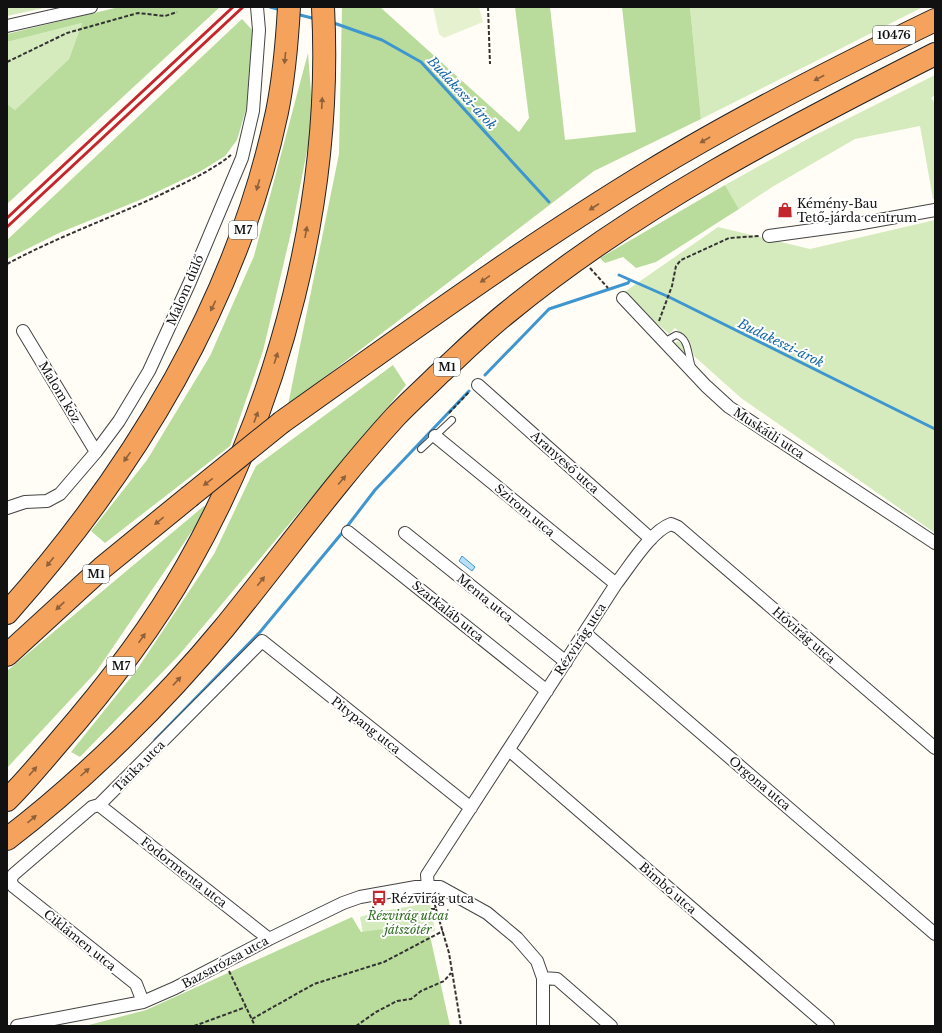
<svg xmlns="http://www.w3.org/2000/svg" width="942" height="1033" font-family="'Libre Baskerville',serif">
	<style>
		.green { fill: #d5ebbd }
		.forest { fill: #b9dc9c }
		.pitch { fill: #e6f2cf }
		.water { fill: #b9e0f7; stroke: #3f96cf }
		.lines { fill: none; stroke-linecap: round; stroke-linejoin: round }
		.stream { stroke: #3f96cf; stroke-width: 3 }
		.lane-casing { stroke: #444; stroke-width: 8 }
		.street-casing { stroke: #444; stroke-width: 14 }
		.highway-casing { stroke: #222; stroke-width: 24 }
		.path { stroke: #333; stroke-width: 2; stroke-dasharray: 4 2; stroke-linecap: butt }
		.lane { stroke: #fff; stroke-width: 6 }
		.street { stroke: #fff; stroke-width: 12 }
		.highway { stroke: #f5a25d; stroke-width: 22 }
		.rail { stroke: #c4262e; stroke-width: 3 }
		.highway-bridge-casing { stroke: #222; stroke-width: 24; stroke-linecap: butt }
		.highway-bridge { stroke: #f5a25d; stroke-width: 22 }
		.oneway { fill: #8e613b }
		.labels { text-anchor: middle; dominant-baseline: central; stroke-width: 4; stroke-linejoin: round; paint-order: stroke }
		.shield { fill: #fff; stroke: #585858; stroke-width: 1 }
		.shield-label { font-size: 11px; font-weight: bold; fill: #111 }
		.poi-label { font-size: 12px; fill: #111; stroke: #fff; text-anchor: start }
		.street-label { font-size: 12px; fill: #111; stroke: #fff }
		.park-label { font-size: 12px; font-style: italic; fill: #2f6b1f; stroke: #fff }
		.water-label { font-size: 13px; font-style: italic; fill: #1768a6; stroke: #fff }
	</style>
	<rect width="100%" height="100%" fill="#fffdf5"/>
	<path class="green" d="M7,7H48L7,16Z
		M690,7H923L701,119Z
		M82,23L69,59L15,110L7,104V42Z
		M935,75V95L931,98L935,103V199H933L920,126L855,139L772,187L739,209L725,185L813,136Z
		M935,220V533L741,398L694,356L690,342L675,328L669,334L623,293L718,227L810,249Z
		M677,341L683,344L685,360L673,346Z
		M430,903L435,931L408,937L363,934L360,917L376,912Z"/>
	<path class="forest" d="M119,7H220L7,204V104L15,110L69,59L82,23L7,42V34Z
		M342,7H380L519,132L529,118L515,7H550L565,140L636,132L622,7H690L701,119L594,171L288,405L339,154Z
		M242,19L255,33L253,86L237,140L225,156L201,171L142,199L59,233L7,259V240Z
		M308,53L313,120L292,228L263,351L230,446L105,543L91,531L147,460L210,356L254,256Z
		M725,185L739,209L656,262L636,268L623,257L605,263L600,258Z
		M393,365L406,385L179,655L80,757L71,752L136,671L214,554L256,466Z
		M204,506L207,509L96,672L7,768V671Z
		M352,917L361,932L406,926L430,936L450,1026H85L146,1010Z"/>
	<path class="pitch" d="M433,7H479L483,22L444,38L439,34Z"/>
	<path class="water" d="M462,556L475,567L472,571L459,561Z"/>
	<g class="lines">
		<path class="stream" d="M270,7L281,10
			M296,14L316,19
			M331,22L382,40L421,62L549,202
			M619,275L669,297L935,429
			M485,375L549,309L628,283L630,280
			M155,740L260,632L342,533L375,490L469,391"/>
		<defs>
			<path id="lane" d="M667,345L669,339L676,335C689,337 688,357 692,367
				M421,449L452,420"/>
			<path id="street" d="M7,26L91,7
				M769,236L857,224L935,210
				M623,298L706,386L729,407L935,543
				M23,331L96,452
				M478,385L651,539
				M435,436L616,584
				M7,508L25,502L47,501L60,494L96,452L119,421L149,371L189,284L242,158L253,111L259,30L257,7
				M348,532L547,691
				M405,533L566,662
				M585,633L935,934
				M509,750L828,1026
				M99,805L269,939
				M428,887L427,875L616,584C630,566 651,531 671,524L678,527L935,748
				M543,978L557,979L611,1026
				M143,1002L136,984L13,886L10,879L14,874L92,807L99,805L262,641L471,808
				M17,1026L143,1002L175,988L269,939L343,903L360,897L416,887H440L487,913L517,938L537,961L543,978V1026"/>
			<path id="highway" d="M282,422C402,337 522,249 649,172C741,116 838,67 935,20
				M7,613C134,470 237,301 277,112C284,78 287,42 289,7
				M7,655L102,568L189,497
				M7,800C25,782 41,763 57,744C105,689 151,630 187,566C281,401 333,197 323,7
				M7,839C83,781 163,702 224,628C281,558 334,484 395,417C409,402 425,388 439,374C462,353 484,331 508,312C637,206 787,129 935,54"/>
		</defs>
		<use href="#lane" class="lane-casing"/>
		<use href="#street" class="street-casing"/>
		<use href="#highway" class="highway-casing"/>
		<path class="path" d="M488,7L490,64
			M7,62L67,33L138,13L165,16L177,12
			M7,264C57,237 111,218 162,194C186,182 210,172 231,155
			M590,268L608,288
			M659,321L672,286L676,266L681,260L729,238L759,236
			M449,413L469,392
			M373,906L374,912
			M431,909H436L434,901L436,897
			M436,909L449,953L461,1026
			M229,971L255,1026
			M252,1019L314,984L384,962L443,931
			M194,1026L246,1007
			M356,1026L376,1012L397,1001L411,999L421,991L444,981L451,973"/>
		<use href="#lane" class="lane"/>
		<use href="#street" class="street"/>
		<use href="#highway" class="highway"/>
		<path class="rail" d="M7,218L233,7
			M7,227L243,7"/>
		<defs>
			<path id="highway-bridge" d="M189,497L282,422"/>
		</defs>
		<use href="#highway-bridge" class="highway-bridge-casing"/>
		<use href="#highway-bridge" class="highway-bridge"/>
	</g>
	<defs><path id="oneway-solid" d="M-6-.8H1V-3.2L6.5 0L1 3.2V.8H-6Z"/></defs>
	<g class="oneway">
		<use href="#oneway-solid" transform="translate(285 58) rotate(96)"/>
		<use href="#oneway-solid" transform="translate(819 78) rotate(152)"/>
		<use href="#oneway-solid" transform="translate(322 103) rotate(-87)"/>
		<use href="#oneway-solid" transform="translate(705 140) rotate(150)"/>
		<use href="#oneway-solid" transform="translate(258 185) rotate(106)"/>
		<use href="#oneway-solid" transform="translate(594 207) rotate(147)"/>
		<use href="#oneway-solid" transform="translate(306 232) rotate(-80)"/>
		<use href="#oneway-solid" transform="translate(485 279) rotate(146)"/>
		<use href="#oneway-solid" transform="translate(213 306) rotate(116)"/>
		<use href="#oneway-solid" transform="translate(276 358) rotate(-72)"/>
		<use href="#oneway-solid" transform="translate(256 417) rotate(-70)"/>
		<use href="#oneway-solid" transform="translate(127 457) rotate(125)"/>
		<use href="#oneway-solid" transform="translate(342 480) rotate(-50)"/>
		<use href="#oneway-solid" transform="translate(208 482) rotate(143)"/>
		<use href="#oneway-solid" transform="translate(159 521) rotate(141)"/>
		<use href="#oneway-solid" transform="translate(50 562) rotate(128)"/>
		<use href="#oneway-solid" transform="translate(261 581) rotate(-52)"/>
		<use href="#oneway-solid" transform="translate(60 606) rotate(137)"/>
		<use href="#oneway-solid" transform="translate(142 638) rotate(-55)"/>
		<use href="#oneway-solid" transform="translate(177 681) rotate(-47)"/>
		<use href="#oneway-solid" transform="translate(33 771) rotate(-49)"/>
		<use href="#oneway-solid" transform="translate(85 772) rotate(-42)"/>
		<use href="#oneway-solid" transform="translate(32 819) rotate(-40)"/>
	</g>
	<defs>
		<symbol id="shop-bare" viewBox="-9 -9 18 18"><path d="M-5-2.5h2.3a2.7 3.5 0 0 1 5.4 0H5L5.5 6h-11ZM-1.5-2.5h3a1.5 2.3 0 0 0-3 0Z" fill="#c4262e" stroke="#fff" stroke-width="2.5" paint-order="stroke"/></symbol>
		<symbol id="bus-bare" viewBox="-9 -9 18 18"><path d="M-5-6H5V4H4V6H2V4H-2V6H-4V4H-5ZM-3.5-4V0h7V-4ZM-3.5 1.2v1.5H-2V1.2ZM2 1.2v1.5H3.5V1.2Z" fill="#c4262e" stroke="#fff" stroke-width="2.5" paint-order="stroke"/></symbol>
	</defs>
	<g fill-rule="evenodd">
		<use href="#shop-bare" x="774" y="199" width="22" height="22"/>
		<use href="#bus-bare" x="368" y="887" width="22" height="22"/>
	</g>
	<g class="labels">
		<g class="shield">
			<rect x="873" y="26" width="42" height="18" rx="3"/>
			<rect x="229" y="221" width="28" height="18" rx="3"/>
			<rect x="434" y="358" width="26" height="18" rx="3"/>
			<rect x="83" y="565" width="26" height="18" rx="3"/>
			<rect x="107" y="657" width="28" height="18" rx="3"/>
		</g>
		<g class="shield-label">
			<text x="894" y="35">10476</text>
			<text x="243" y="230">M7</text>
			<text x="447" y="367">M1</text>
			<text x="96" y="574">M1</text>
			<text x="121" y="666">M7</text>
		</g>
		<g class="poi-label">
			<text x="797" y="203">Kémény-Bau<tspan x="797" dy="14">Tető-járda centrum</tspan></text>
			<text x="391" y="898">Rézvirág utca</text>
		</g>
		<g class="street-label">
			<text transform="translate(185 290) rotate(-67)">Malom dűlő</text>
			<text transform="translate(60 392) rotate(59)">Malom köz</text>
			<text transform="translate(769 433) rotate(33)">Muskátli utca</text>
			<text transform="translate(565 462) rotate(42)">Aranyeső utca</text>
			<text transform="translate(525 510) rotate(40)">Szirom utca</text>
			<text transform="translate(485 598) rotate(39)">Menta utca</text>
			<text transform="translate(448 611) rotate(39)">Szarkaláb utca</text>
			<text transform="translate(804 635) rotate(41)">Hóvirág utca</text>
			<text transform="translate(580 639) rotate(-57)">Rézvirág utca</text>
			<text transform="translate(366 725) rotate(38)">Pitypang utca</text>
			<text transform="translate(139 766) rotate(-45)">Tátika utca</text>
			<text transform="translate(760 783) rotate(40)">Orgona utca</text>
			<text transform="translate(184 872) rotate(38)">Fodormenta utca</text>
			<text transform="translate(668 888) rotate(41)">Bimbó utca</text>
			<text transform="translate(80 940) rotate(39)">Ciklámen utca</text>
			<text transform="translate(225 962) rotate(-28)">Bazsarózsa utca</text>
		</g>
		<g class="park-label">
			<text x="408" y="915">Rézvirág utcai<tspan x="408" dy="14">játszótér</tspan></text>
		</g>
		<g class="water-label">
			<text transform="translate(462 93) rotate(47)">Budakeszi-árok</text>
			<text transform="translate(781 343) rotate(26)">Budakeszi-árok</text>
		</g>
	</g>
	<rect width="942" height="1033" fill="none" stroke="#111111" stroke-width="16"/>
</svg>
